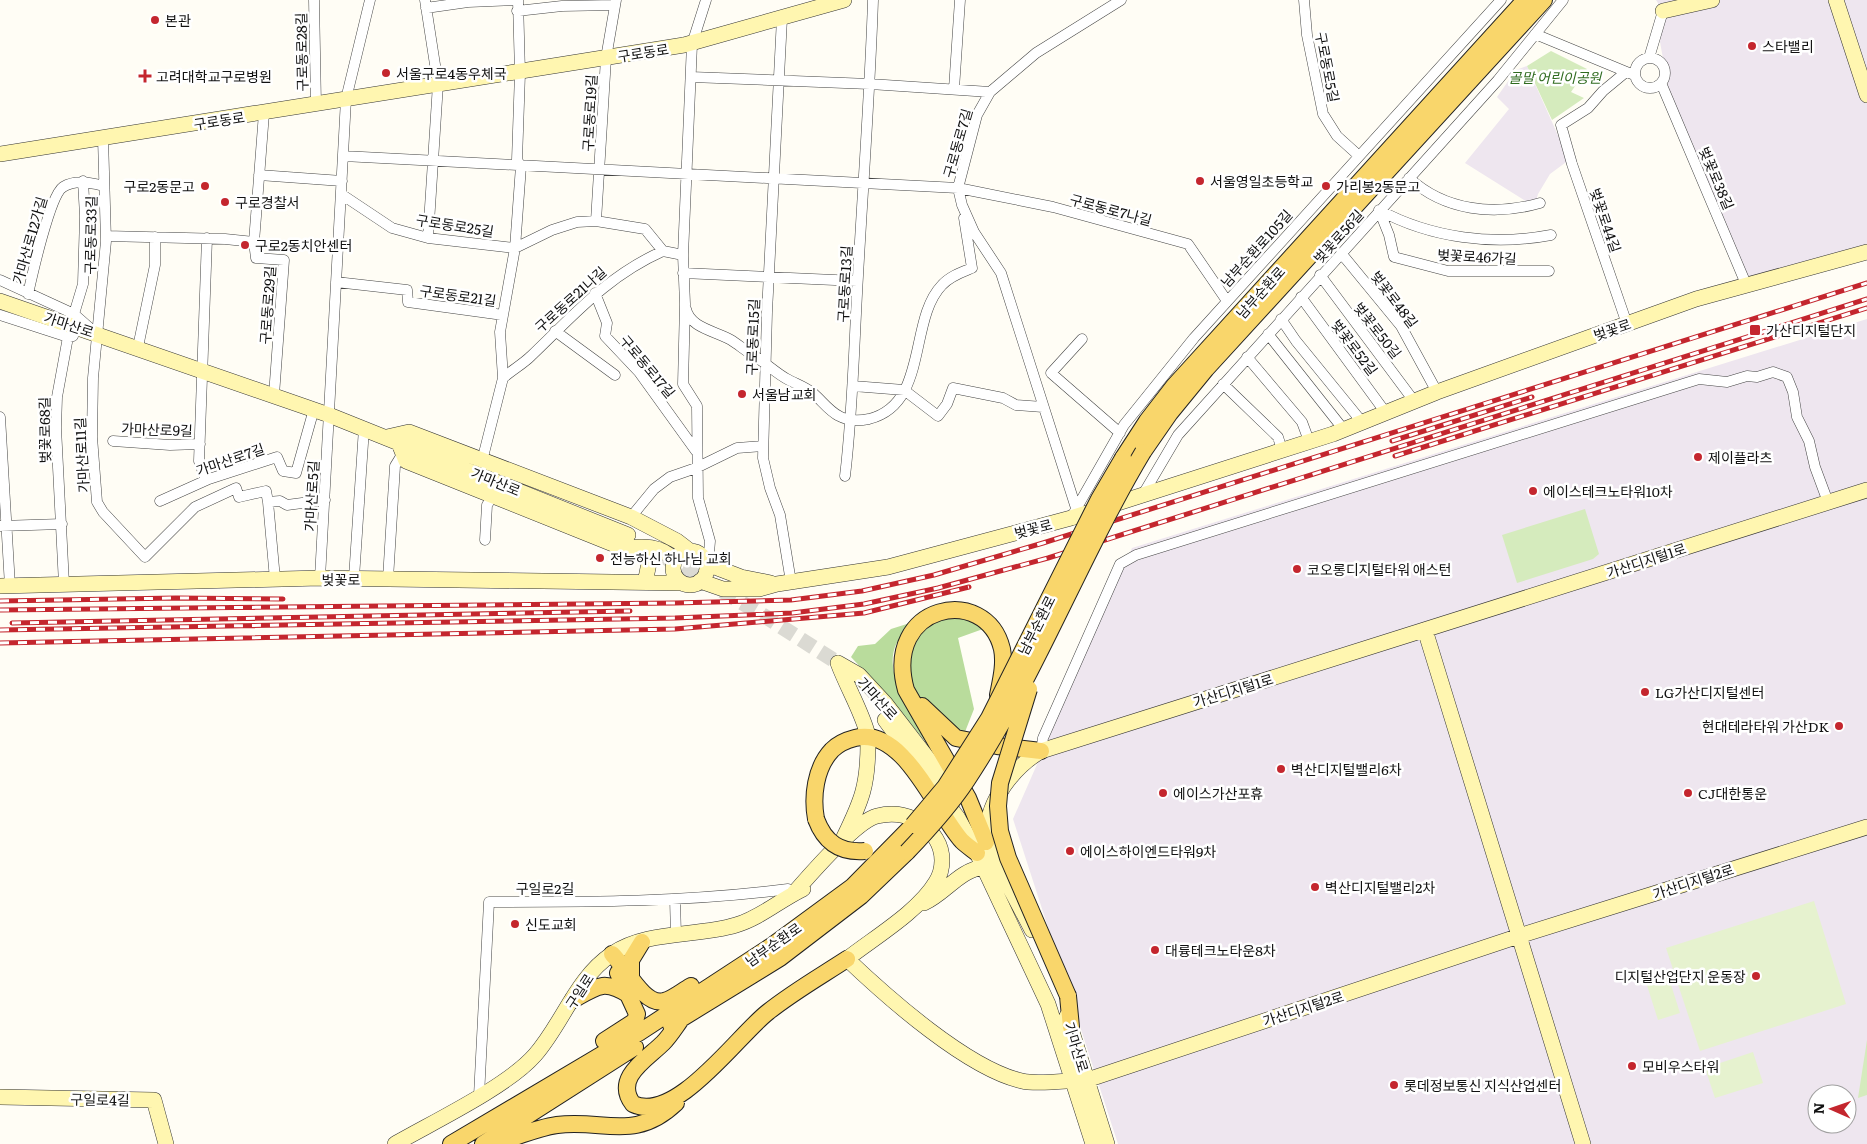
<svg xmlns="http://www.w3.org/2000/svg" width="1867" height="1144" font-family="Literata,'Noto Sans KR',serif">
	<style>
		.industrial { fill: #eee6ef; fill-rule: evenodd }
		.green { fill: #d5ebbd }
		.forest { fill: #b9dc9c }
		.pitch { fill: #e6f2cf }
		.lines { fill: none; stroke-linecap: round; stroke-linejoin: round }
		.secondary-tunnel { stroke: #dbdad3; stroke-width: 15; stroke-dasharray: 15 8; stroke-linecap: butt }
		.street-casing { stroke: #444; stroke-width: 11 }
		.secondary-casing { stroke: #333; stroke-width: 16 }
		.primary-casing { stroke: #222; stroke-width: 18 }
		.street { stroke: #fff; stroke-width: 10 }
		.secondary { stroke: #fff6b0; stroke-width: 15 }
		.primary { stroke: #f9d66b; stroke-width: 16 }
		.rail-casing { stroke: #c4262e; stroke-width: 5 }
		.rail { stroke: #fff; stroke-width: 3; stroke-dasharray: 9; stroke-linecap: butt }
		.primary-bridge-casing { stroke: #222; stroke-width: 18; stroke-linecap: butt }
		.primary-bridge { stroke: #f9d66b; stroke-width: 16 }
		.poi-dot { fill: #c4262e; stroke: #fff; stroke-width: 2 }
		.labels { text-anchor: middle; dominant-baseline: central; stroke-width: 5; stroke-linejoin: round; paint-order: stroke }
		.poi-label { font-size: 14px; fill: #111; stroke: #fff; text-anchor: start }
		.street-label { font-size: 14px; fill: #111; stroke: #fff }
		.park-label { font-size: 14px; font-style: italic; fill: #2f6b1f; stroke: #fff }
	</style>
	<rect width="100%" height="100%" fill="#fffdf5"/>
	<path class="industrial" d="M1656,0H1867V249L1746,284L1672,108L1660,42L1663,11Z
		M1527,66L1569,160L1550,174L1538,194L1536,201L1527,202L1465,163L1509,109L1497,97L1516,70Z
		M1867,319V1144H1118L1013,819L1132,548ZM1817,1094H1847V1124H1817Z"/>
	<path class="green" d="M1551,51L1587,69L1571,92L1584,98L1552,120L1527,66Z
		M1585,509L1599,554L1593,559L1517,583L1502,535Z
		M1867,1040V1095L1858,1098Z"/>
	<path class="forest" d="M942,616L969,618L983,629L958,638L974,709L963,737L923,701L909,682L907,659L914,638Z
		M910,623C906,631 898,639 895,647C883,679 920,728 936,754L881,689L851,657L858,646L875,644L891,629Z"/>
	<path class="pitch" d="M1814,901L1846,1004L1700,1051L1666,948Z
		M1666,969L1680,1013L1658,1020L1644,976Z
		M1753,1052L1763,1083L1715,1098L1705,1068Z"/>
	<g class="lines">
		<path class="secondary-tunnel" d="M663,556L766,617L838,663"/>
		<defs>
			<path id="street" d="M314,0L316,104
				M425,0L438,84L428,238
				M1304,0L1307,35L1323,114L1337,136L1358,155
				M426,8L468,2L515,0
				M517,11L562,6L615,5
				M782,18L767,312L763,458L770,488L780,515L791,582
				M1535,34L1634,75
				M1635 73a15 15 0 1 1 30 0a15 15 0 1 1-30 0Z
				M1649,58L1663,11
				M1626,72L1603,91L1588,108L1561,125L1572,164L1627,324
				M691,77L870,84L990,92
				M1661,83L1746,284
				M954,89L960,0
				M264,113L254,242L256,258L284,260L274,395
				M103,138L106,241L93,378L92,437L97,502L103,512L145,557L195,507L236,488L239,497L266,491L268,502L280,501L287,505L325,500
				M343,156L958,188L1053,207L1188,244L1227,301
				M259,175L342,181
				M1409,178C1445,211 1494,216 1540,203
				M341,194L392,228L428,238L515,248L552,230L577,222L596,221L645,229L663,251L683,255
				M1379,210L1389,235L1394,257L1448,271H1549
				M1379,210C1431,238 1493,246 1551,235
				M596,221L606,58L616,0
				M106,236L225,239L254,242
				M1341,253L1401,326L1437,392
				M683,273L857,281
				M1320,275L1414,401
				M0,280L74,314L91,329
				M336,282L407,290L408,302L503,315
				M595,293L607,323L605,336L639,372L696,451
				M28,294C32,276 50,195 63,187C76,179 91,183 104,186
				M1301,297L1386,413
				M686,309C690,328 716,331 731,340C739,345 747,352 756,357C767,364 776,373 787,379C796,384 806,387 814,394C822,401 829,411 839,416C848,421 859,421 869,419C929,404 908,320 942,285C950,276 962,272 972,268L964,218
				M74,314L83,284L85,216L83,181
				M0,315L68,337L73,336
				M1281,319L1296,341L1362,422
				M555,331L615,375
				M1268,334L1344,430
				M1082,339L1051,373L1120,433
				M138,347L155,265V237
				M1247,357L1302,422L1309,441
				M503,378C512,370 523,364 531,356C574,315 607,276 663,251
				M1223,384L1278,437L1282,450
				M853,386L904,390L938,416L947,404L953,388L1003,398L1016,405L1043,407
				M0,417L10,586
				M113,441L170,445L200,444
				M482,461L503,378L500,332L515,248L521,166L517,160L520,73L518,0
				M845,476C853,410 854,343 858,276C863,184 870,92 873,0
				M206,480L199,461L207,238
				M1142,496L1178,435L1498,80L1563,0
				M160,501L209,479L277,457L283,471L296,473L314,409
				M268,502L275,579
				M1076,508L1001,273L974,232L962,205L958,188L977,115L990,92L1036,53L1121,0
				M631,517L654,489L670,477L696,468L737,448L763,446
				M1071,518L1124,425L1194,338L1501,0
				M0,526L62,524
				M485,540L487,505L493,496
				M705,560L709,553L710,541L698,498L697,406L683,384L685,304L683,255L692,44L706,0
				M320,578L346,99L370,0
				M354,578L364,428
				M388,579L395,466L403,453
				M64,584L56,428L57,397L68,337
				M1041,751L1043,738L1120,564L1136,555L1699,379L1727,382L1747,376L1757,377L1773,372L1787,377L1793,392L1797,417L1809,441L1815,467L1828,502
				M675,899L676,936
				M479,1096L489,902C589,902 689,902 788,889L794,893"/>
			<path id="secondary" d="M1836,0L1867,95
				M1663,11L1712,0
				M0,154L684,45L844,0
				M0,301L329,415L628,535
				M387,437L409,432L631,517L677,541L690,551
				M398,441L406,461L623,548C644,546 660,545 675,560
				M633,547L648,555L649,563L646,578
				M673 568a17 17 0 1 1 34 0a17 17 0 1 1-34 0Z
				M707,564L741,577L771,583
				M700,581L723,589H759L777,584L888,567L1071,518L1333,434L1437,392L1696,299L1867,252
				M0,586L320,578L682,583
				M1425,630L1583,1144
				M838,663L859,675L885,703L953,791
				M838,663C847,687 860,708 867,732
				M885,720L958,818L977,853L1048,1004L1093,1144
				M844,837C862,800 868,785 868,743
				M987,844L1032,930
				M991,851C990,845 987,839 987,832C988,800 1014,767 1041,751L1867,490
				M794,893C809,876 856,821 877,816C889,813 903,814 914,819C923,823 931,830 936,839C944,852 944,869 936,882C918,912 875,937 847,959C888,998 968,1069 1022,1081C1037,1085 1070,1080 1087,1080L1519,936L1867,827
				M924,903C946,893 959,870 984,867
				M1067,1016L1107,1144
				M0,1097L154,1100L166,1144
				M395,1144C433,1122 507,1087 535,1055C563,1023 576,978 612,954C647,930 697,937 736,925C760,918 780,900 803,889"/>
			<path id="primary" d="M1143,452L1170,413L1206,369L1544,0
				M1123,458L1147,421L1174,386L1525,0
				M922,706L956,738L997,746L1041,751
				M816,819C812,797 815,768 832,750C838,744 847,740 855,738C904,726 935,811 962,841C966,845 972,849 977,853
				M986,842L968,798L906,690C882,604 986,583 1002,649C1005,664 1001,680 998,695
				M612,954C625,966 644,1007 664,1001C673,999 682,991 691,986
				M631,977V960L642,942
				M1068,996L1071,1027
				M573,1000C597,986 604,979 629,995
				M682,1018C676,1026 670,1036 663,1043C647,1059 613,1078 633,1104C676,1124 738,1035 768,1012C793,992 821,976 847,959
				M671,1025L780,958L861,896L907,852
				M604,1041L635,1021L637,1014L618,973
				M451,1144L640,1032L773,945L852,887L913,825
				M483,1144L635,1047
				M494,1144C515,1138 535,1128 557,1125C605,1119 635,1142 676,1103"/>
		</defs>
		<use href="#street" class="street-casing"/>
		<use href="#secondary" class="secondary-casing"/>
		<use href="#primary" class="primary-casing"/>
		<use href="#street" class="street"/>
		<use href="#secondary" class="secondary"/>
		<use href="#primary" class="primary"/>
		<defs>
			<path id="rail" d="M1392,441L1532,397
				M1395,456L1867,308
				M0,601L176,598L283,599
				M0,610L675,603L791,600L862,591L934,575L1043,543L1867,283
				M12,623L630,611
				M0,630L675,618L792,613L864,604L938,588L1048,558L1867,299
				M0,643L675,629L864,613L969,587"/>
		</defs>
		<use href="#rail" class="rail-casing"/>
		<use href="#rail" class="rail"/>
		<defs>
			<path id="primary-bridge" d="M1029,689L1000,783L998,806L1000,831L1008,858L1068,996
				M816,819C825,843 840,853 865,851
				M913,825L945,787L989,718L1099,499L1123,458
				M907,852C928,830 950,806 967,780C1036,676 1079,559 1143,452"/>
		</defs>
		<use href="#primary-bridge" class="primary-bridge-casing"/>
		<use href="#primary-bridge" class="primary-bridge"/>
	</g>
	<g class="poi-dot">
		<circle cx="155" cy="20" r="5"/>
		<circle cx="1752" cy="46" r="5"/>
		<circle cx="386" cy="73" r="5"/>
		<path d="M142.5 68.5h5v5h5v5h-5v5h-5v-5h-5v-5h5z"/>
		<circle cx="1200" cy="181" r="5"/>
		<circle cx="205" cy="186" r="5"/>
		<circle cx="1326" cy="186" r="5"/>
		<circle cx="225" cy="202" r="5"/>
		<circle cx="245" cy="245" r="5"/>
		<rect x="1749" y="324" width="12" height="12" rx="2.5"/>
		<circle cx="742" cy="394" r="5"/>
		<circle cx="1698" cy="457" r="5"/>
		<circle cx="1533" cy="491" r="5"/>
		<circle cx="600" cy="558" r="5"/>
		<circle cx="1297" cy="569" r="5"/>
		<circle cx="1645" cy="692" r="5"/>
		<circle cx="1839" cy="726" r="5"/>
		<circle cx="1281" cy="769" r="5"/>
		<circle cx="1163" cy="793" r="5"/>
		<circle cx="1688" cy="793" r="5"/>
		<circle cx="1070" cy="851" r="5"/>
		<circle cx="1315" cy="887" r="5"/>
		<circle cx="515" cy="924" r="5"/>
		<circle cx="1155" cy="950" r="5"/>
		<circle cx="1756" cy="976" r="5"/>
		<circle cx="1632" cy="1066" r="5"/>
		<circle cx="1394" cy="1085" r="5"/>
	</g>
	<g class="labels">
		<g class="poi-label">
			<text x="165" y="20">본관</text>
			<text x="1762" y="46">스타밸리</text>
			<text x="396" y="73">서울구로4동우체국</text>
			<text x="156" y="76">고려대학교구로병원</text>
			<text x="1210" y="181">서울영일초등학교</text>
			<text x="195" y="186" text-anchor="end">구로2동문고</text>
			<text x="1336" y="186">가리봉2동문고</text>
			<text x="235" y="202">구로경찰서</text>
			<text x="255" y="245">구로2동치안센터</text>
			<text x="1766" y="330">가산디지털단지</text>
			<text x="752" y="394">서울남교회</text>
			<text x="1708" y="457">제이플라츠</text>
			<text x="1543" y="491">에이스테크노타워10차</text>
			<text x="610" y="558">전능하신 하나님 교회</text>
			<text x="1307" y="569">코오롱디지털타워 애스턴</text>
			<text x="1655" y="692">LG가산디지털센터</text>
			<text x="1829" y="726" text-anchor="end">현대테라타워 가산DK</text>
			<text x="1291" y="769">벽산디지털밸리6차</text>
			<text x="1173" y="793">에이스가산포휴</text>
			<text x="1698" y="793">CJ대한통운</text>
			<text x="1080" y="851">에이스하이엔드타워9차</text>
			<text x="1325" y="887">벽산디지털밸리2차</text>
			<text x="525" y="924">신도교회</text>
			<text x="1165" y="950">대륭테크노타운8차</text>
			<text x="1746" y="976" text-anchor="end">디지털산업단지 운동장</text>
			<text x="1642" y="1066">모비우스타워</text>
			<text x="1404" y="1085">롯데정보통신 지식산업센터</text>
		</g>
		<g class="street-label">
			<text transform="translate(301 52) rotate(-91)">구로동로28길</text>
			<text transform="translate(643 52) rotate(-9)">구로동로</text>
			<text transform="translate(1328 67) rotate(79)">구로동로5길</text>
			<text transform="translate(589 113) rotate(-87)">구로동로19길</text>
			<text transform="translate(219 120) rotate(-9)">구로동로</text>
			<text transform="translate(957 143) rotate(-74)">구로동로7길</text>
			<text transform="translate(1717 178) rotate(67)">벚꽃로38길</text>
			<text transform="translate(1111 209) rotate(15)">구로동로7나길</text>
			<text transform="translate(1606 220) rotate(71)">벚꽃로44길</text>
			<text transform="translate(455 225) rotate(9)">구로동로25길</text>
			<text transform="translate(90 235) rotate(-89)">구로동로33길</text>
			<text transform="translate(1338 236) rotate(-48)">벚꽃로56길</text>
			<text transform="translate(29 240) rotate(-74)">가마산로12가길</text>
			<text transform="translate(1256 248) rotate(-48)">남부순환로105길</text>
			<text transform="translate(1477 256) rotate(3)">벚꽃로46가길</text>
			<text transform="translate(844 284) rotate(-87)">구로동로13길</text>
			<text transform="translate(1260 292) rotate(-48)">남부순환로</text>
			<text transform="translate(458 295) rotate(8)">구로동로21길</text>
			<text transform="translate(570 299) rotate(-42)">구로동로21나길</text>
			<text transform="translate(1395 299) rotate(53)">벚꽃로48길</text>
			<text transform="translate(267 305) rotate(-86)">구로동로29길</text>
			<text transform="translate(69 324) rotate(18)">가마산로</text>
			<text transform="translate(1612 329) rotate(-19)">벚꽃로</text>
			<text transform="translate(1378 330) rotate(52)">벚꽃로50길</text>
			<text transform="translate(752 337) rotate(-88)">구로동로15길</text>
			<text transform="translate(1355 347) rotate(53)">벚꽃로52길</text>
			<text transform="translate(648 366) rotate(50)">구로동로17길</text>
			<text transform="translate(157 429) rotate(2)">가마산로9길</text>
			<text transform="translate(44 430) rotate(-91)">벚꽃로68길</text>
			<text transform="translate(81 455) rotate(-93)">가마산로11길</text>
			<text transform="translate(230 459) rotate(-19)">가마산로7길</text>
			<text transform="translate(496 481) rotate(22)">가마산로</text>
			<text transform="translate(311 496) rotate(-87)">가마산로5길</text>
			<text transform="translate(1033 528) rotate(-15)">벚꽃로</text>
			<text transform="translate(1646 560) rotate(-18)">가산디지털1로</text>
			<text x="341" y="579">벚꽃로</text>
			<text transform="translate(1036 625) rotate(-63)">남부순환로</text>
			<text transform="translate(1233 690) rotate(-17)">가산디지털1로</text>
			<text transform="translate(878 698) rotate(48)">가마산로</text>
			<text transform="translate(1693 881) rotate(-18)">가산디지털2로</text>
			<text x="545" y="888">구일로2길</text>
			<text transform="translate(773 944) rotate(-35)">남부순환로</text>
			<text transform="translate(579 991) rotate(-57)">구일로</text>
			<text transform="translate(1303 1008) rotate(-18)">가산디지털2로</text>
			<text transform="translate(1077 1047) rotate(73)">가마산로</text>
			<text transform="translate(100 1099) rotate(1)">구일로4길</text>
		</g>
		<g class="park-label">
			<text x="1555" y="77">골말 어린이공원</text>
		</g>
	</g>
	<g transform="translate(1832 1109) rotate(272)"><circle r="24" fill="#ffffff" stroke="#a0a0a0"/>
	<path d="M0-4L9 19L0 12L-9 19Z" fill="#c4262e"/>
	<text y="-8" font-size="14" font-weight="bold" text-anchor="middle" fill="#111111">N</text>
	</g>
</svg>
